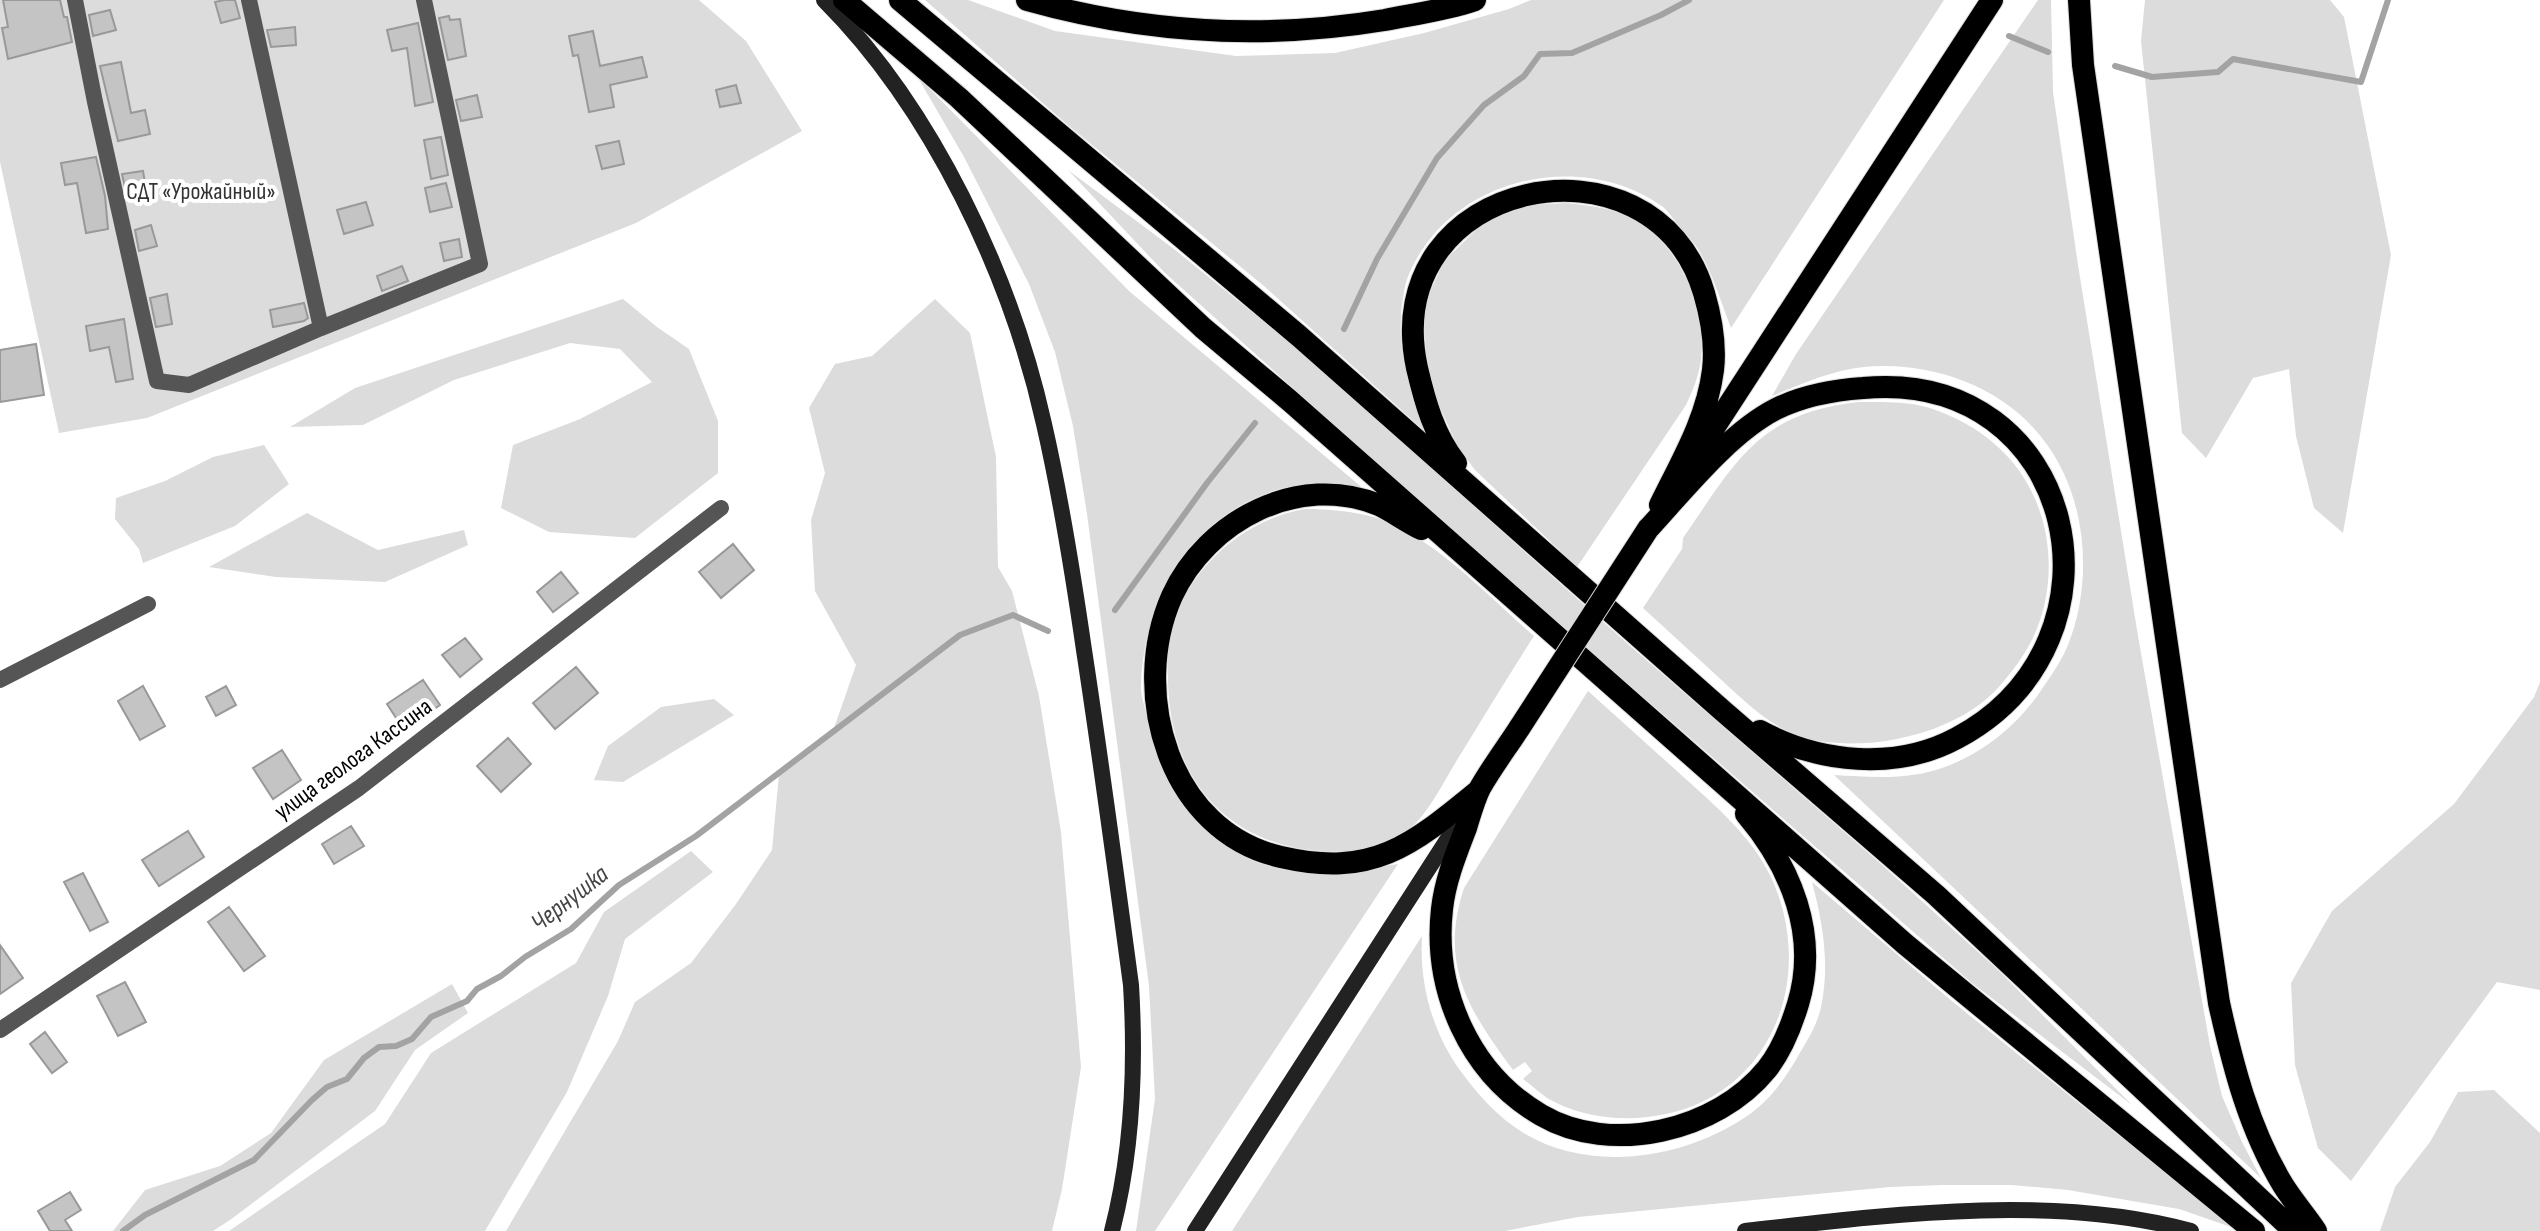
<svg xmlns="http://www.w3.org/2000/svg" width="2540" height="1231" font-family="'Sofia Sans Condensed',sans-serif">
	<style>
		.green { fill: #dcdcdc }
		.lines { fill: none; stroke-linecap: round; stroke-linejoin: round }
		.stream { stroke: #a3a3a3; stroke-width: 6 }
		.building { fill: #c4c4c4; stroke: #999; stroke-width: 2 }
		.trunk-casing { stroke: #dbdbdb; stroke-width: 24 }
		.minor { stroke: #555; stroke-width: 16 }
		.secondary { stroke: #222; stroke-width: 16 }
		.trunk { stroke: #000; stroke-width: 22 }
		.trunk-bridge-casing { stroke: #dbdbdb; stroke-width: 24; stroke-linecap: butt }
		.trunk-bridge { stroke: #000; stroke-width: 22 }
		.labels { text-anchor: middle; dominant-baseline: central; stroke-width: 8; stroke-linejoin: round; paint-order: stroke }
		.park-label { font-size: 24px; fill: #333; stroke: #fff }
		.street-label { font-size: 24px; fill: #000; stroke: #fff }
		.water-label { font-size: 26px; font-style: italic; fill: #444; stroke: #fff }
	</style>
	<rect width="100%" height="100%" fill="#fff"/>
	<path class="green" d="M0,0H699L746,41L802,131L636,223L147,418L59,433L0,162Z
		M925,0H968L1055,31L1236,56L1335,53L1424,33L1509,9L1531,0H1944L1731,328C1722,305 1711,269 1698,249C1693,241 1685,233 1679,226C1674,220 1669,212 1663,207C1589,153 1475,173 1424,247C1415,260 1406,277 1404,292C1394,345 1408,386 1428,434L1264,286L1069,126Z
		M2038,0H2051L2053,92L2078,265L2138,636L2210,1046L2222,1096L2242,1142L2261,1178L1834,775C1868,777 1902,780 1936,770C1978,757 2015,728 2040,692C2050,677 2061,662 2068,645C2094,580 2087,494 2042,438C2001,385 1929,361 1864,367C1832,370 1802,384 1772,396L1796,354Z
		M2145,0H2330L2344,17L2391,255L2343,533L2314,508L2296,436L2289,369L2253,378L2206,458L2182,433L2141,41Z
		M917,76L1129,291L1365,490C1333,486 1301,481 1270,492C1187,521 1143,603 1141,687C1141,696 1145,707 1147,717C1154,753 1165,781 1188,810C1207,834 1236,856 1265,865C1308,878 1355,871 1398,864L1155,1231H1136L1155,1099L1149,986L1087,514L1073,426L1055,352L1029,284L964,157Z
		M1068,170L1174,249L1300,351L1629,645L1881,864L1999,971L2132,1105L1972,983L1448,527L1165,273Z
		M1566,203C1584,205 1603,207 1620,213C1675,233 1707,304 1701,359C1699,376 1693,390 1686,405L1577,567L1474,469L1457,445L1433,392L1426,365L1424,306L1444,261L1477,229L1497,217L1530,205Z
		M623,299L657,327L689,349L718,421V473L635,538L549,532L501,508L513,445L580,419L652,382L620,349L570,343L454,380L363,425L290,427L355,388Z
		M935,299L970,333L996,457L998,567L1012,591L1039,696L1061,832L1081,1067L1062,1189L1052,1231H506L618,1041L635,1002L691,963L736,904L772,850L779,774L832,734L856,665L815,591L811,520L825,473L809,408L835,364L872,356Z
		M1858,402C1882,402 1907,401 1930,408C1954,416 1979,429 1998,447C2058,501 2065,599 2018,663C2006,679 1993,696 1976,707C1950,725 1918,736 1886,741C1861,745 1814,745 1791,733C1761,719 1739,696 1715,674C1691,652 1667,630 1643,608L1682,549L1683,538C1735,463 1758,413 1858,402Z
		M264,445L289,484L235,526L143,563L139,549L115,519L116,498L165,481L213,457Z
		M1304,509C1328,509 1353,511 1377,518C1433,536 1489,597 1534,636C1507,678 1483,718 1457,760C1443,783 1430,811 1409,830C1386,850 1353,853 1323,851C1226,845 1171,779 1168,683C1168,666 1166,646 1171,629C1190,567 1241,521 1304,509Z
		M307,513L378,550L464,530L468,545L385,582L276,577L209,567Z
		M2540,682V990L2497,982L2351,1181L2318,1148L2295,1065L2291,983L2332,911L2454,804L2534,697Z
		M1588,691C1618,718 1648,745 1678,772C1711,802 1750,834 1770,875C1820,980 1768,1105 1647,1117C1614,1121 1576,1115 1547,1098C1539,1092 1531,1085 1523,1079L1532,1071L1525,1062L1513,1070C1468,1009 1439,965 1464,888Z
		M714,699L734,715L623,782L594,780L608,746L661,707Z
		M691,851L713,872L625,939L608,996L567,1092L485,1231H229L385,1124L431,1053L576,963L604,912Z
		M1812,882L1953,1002L2234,1228L2179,1209L2068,1190L2011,1185H1943L1890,1187L1578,1217L1505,1231H1232L1422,936C1419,985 1433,1034 1462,1073C1479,1096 1498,1117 1522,1132C1590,1174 1684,1159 1747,1116C1771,1100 1787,1076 1801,1051C1809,1038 1818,1022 1821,1007C1830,964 1823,924 1812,882Z
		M452,984L468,1013L415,1050L375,1111L230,1220L213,1231H113L145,1190L220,1166L271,1133L324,1060Z
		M2494,1090L2540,1133V1231H2380L2395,1187L2430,1142L2458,1092Z"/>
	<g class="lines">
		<path class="stream" d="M2009,36L2048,52
			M2115,66L2152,77L2218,72L2233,59L2361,82L2388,0
			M1344,329L1377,259L1437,158L1484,105L1524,76L1540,54L1572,53L1661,15L1689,0
			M1115,610L1207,483L1255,423
			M123,1231L145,1215L254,1160L312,1100L327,1087L347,1079L364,1058L379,1047L396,1046L412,1039L431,1017L467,1001L477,989L501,976L525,957L571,929L619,885L696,836L960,635L1013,615L1048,631"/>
	</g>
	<path class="building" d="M3,0H60L64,17H67L72,42L8,59L2,28L8,27Z
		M224,0H235L240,18L221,23L215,2Z
		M110,10L116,30L93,36L89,15Z
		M449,16L450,20L460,19L466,56L448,60L439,18Z
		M418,23L433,102L415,106L407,48L392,51L387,30Z
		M295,27L296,45L271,47L267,30Z
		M593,31L600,66L642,57L647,77L610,85L614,107L589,112L578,55L573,56L569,36Z
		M121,62L131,113L145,110L150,134L118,141L100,66Z
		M736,85L741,103L720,107L716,90Z
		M477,95L482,117L461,121L456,100Z
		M441,137L448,175L431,179L424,140Z
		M619,141L624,164L602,169L596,146Z
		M96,157L105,196L108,229L86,233L77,183L65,185L61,163Z
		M143,171L146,189L126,192L122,174Z
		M446,183L452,207L430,212L425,188Z
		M366,202L373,225L344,234L337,210Z
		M151,225L157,246L139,251L135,230Z
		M459,239L462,257L444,261L440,243Z
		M402,266L408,281L382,291L377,276Z
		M167,294L172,324L156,327L150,298Z
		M304,303L308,318L304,321L273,327L270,310Z
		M124,319L133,379L116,382L109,347L90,351L86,326Z
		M36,344L44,395L0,402V350Z
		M733,544L754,570L721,598L699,572Z
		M561,572L578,593L553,612L537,592Z
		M465,638L482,659L460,677L442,655Z
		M576,667L598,693L555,729L533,703Z
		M423,680L440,705L404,730L387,704Z
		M143,686L165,726L140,740L118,701Z
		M226,686L236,705L216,716L206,697Z
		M508,738L531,764L501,792L477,766Z
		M282,750L301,780L273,799L253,768Z
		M351,826L364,846L334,864L322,844Z
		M188,831L204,857L159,886L142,860Z
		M83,873L108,922L90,931L64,882Z
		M229,907L265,956L244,971L208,922Z
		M0,945L23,978L0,994Z
		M125,982L146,1022L118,1036L97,996Z
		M45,1032L67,1062L52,1073L30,1044Z
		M70,1192L81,1210L65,1220L72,1231H50L38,1211Z"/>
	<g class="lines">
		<defs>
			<path id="trunk" d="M844,0L959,98L1203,328L1290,401L1905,944L2254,1231
				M900,0L1299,336L1723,711L1936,895L2294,1231
				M1027,0C1144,33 1264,40 1385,20C1415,14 1446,10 1475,0
				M2079,0L2083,65L2219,1003C2233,1066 2249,1129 2283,1185C2293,1201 2306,1216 2316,1231
				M1697,454L1992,0
				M1456,463C1434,435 1425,402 1417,368C1376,177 1654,123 1704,293C1711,317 1716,345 1713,370C1707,419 1681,462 1660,505
				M1421,529C1407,522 1393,512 1379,505C1299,472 1207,520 1172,596C1129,693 1169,832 1281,857C1372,878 1411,846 1478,791
				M1648,529C1684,490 1729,433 1776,409C1802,396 1834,390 1863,388C2077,368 2138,641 1957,738C1896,771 1820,763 1760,731
				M1520,727C1507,747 1492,767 1480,788C1474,800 1470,815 1466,828C1456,854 1445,881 1442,909C1433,990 1469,1073 1541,1115C1611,1156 1717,1131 1767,1069C1782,1050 1791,1027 1798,1004C1819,935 1791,867 1746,814"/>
		</defs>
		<use href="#trunk" class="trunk-casing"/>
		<path class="minor" d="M75,0L95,102L157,381L189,385L321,328
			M249,0L321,328L480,264L424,0
			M0,680L148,604
			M0,1030L359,788L721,508"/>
		<path class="secondary" d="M824,0C932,108 1011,275 1044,424C1061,498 1073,574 1084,650C1101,761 1116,873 1131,985C1136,1068 1133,1150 1112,1231
			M1195,1231L1465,812
			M1745,1231C1886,1215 2053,1193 2191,1231"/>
		<use href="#trunk" class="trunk"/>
		<defs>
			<path id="trunk-bridge" d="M1520,727L1648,529"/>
		</defs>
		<use href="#trunk-bridge" class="trunk-bridge-casing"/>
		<use href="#trunk-bridge" class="trunk-bridge"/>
	</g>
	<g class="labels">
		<g class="park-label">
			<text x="201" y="191">СДТ «Урожайный»</text>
		</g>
		<g class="street-label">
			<text transform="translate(353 759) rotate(-36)">улица геолога Кассина</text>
		</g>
		<g class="water-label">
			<text transform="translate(570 899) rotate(-38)">Чернушка</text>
		</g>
	</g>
</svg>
